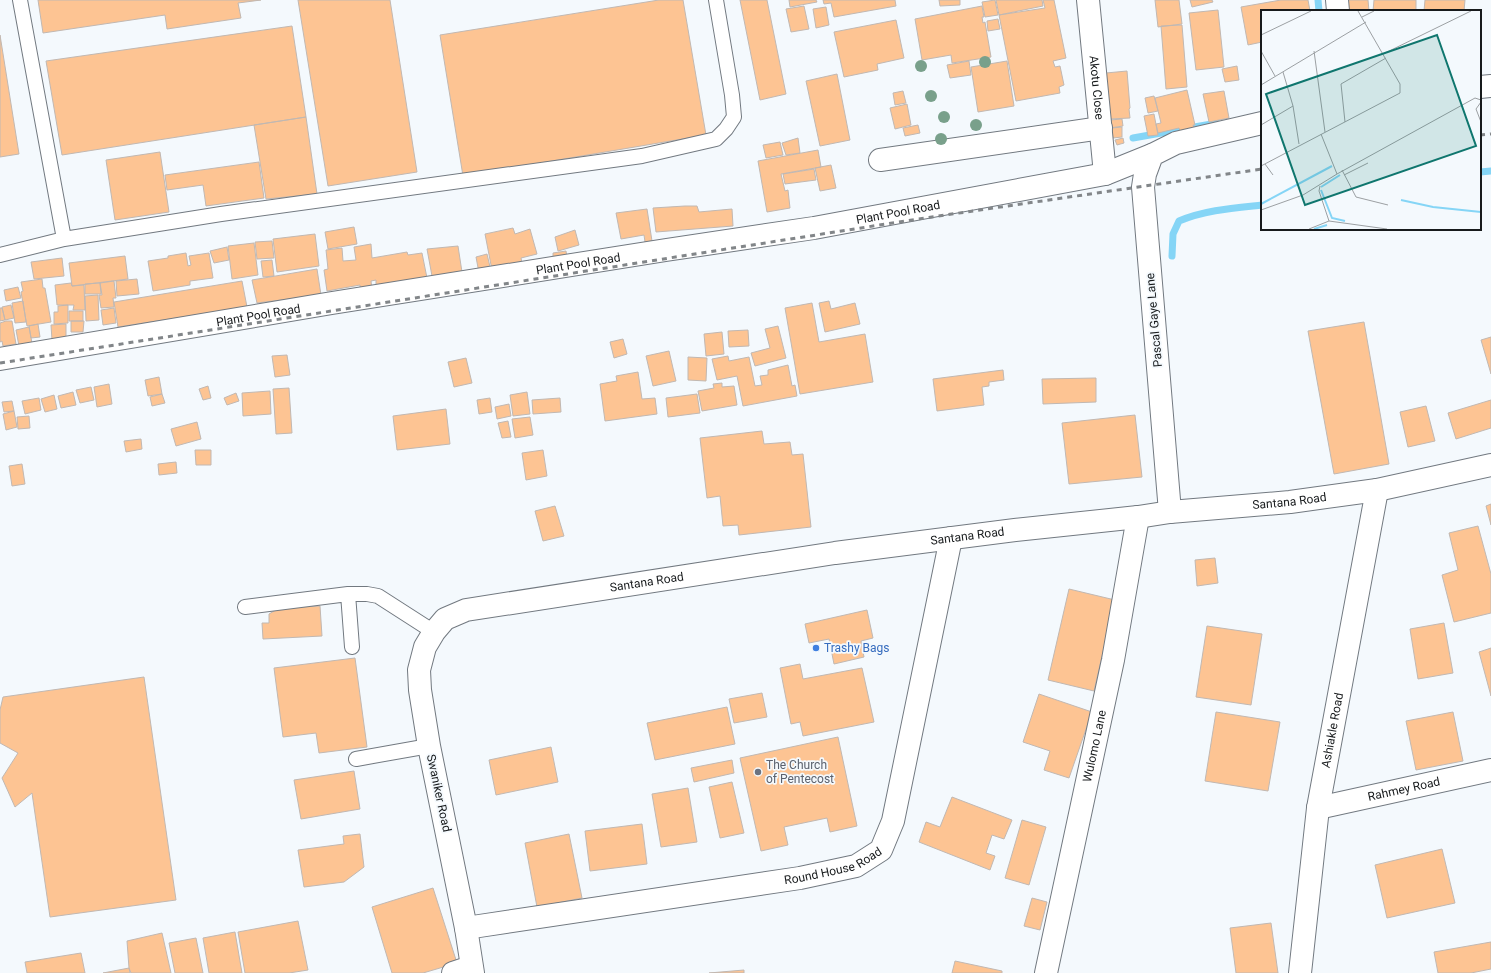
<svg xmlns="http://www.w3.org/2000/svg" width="1491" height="973" font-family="Roboto,sans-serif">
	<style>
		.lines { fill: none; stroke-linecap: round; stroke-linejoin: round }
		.stream { stroke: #85d5f6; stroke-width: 7 }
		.building { fill: #fdc493; stroke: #c1b8b2 }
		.service-casing { stroke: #727980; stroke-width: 16 }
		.minor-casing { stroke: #727980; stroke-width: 24 }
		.tertiary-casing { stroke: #727980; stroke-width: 24 }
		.service { stroke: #fff; stroke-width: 14 }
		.minor { stroke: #fff; stroke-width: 22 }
		.tertiary { stroke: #fff; stroke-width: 22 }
		.rail { stroke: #828689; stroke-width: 3; stroke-dasharray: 5 5; stroke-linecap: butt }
		.tree { fill: #79a08b }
		.shop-dot { fill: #3f7fe0; stroke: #f4f9fd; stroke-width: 1.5 }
		.worship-dot { fill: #6b7280; stroke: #f4f9fd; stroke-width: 1.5 }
		.labels { text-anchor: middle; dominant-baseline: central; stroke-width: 3.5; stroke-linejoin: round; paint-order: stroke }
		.street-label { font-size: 12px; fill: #171a1c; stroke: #f4f9fd }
		.shop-label { font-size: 12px; fill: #366cbe; stroke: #f4f9fd; text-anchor: start }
		.worship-label { font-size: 12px; fill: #5b616d; stroke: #f4f9fd; text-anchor: start }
		.inset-river { fill: none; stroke: #85d5f6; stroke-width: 2 }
		.inset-road { fill: none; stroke: #9ca0a3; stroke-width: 1 }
		.view { fill: #0f766e; fill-opacity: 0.15; stroke: #0f766e; stroke-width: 2 }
		.inset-edge { fill: none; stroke: #171a1c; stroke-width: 2 }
	</style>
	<rect width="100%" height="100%" fill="#f4f9fd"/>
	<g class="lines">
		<path class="stream" d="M1318,0L1319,11
			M1133,138L1217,123
			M1480,172L1491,171
			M1172,256L1173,234L1179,221C1205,210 1234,208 1262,205"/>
	</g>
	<path class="building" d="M38,0H261L238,3L241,18L167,29L165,15L43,33Z
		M298,0H390L417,172L328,186Z
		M659,0H683L706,135L463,176L440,35Z
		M740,0H767L786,94L760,100Z
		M789,0H816L817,2L790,7Z
		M823,0H895L896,6L834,17L831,3L824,4Z
		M939,0H960V5L940,6Z
		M995,0L998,15L985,17L982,2Z
		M996,0H1042L1043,6L999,15Z
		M1043,0H1054L1066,58L1053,61L1055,67L1060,66L1064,85L1059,87L1060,93L1016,101L999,15L1045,8Z
		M1155,0H1179L1182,24L1158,27Z
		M1190,0H1212L1213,2L1192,7Z
		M1281,0H1308L1310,11H1262V42L1248,45L1241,7Z
		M1345,0H1368L1369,11H1346Z
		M1374,0H1416V11H1373Z
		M1425,0H1465L1464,11H1424Z
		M804,6L809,29L791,32L786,9Z
		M982,6L984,17H982L983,23L985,22L991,57L952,63L951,55L922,60L915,19Z
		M826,7L829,25L816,28L813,9Z
		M1218,10L1224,67L1196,70L1189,13Z
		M998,19L1000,29L988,31L987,21Z
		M896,20L904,58L877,64L878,70L844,77L834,32Z
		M1182,25L1187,87L1166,89L1161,26Z
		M292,26L306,117L62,155L46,61Z
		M0,35L19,154L0,157Z
		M969,61L971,75L950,78L947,65Z
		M1007,61L1014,106L978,112L971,67Z
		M1237,66L1239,80L1225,82L1222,69Z
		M1127,71L1130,108L1129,109L1130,118L1110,119L1106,73Z
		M837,74L850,140L820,146L806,81Z
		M1187,90L1195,125H1193L1194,128L1180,131L1179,128L1158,133L1156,124L1161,123L1155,98Z
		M903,91L906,103L895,105L893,93Z
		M1224,91L1229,118L1209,122L1203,94Z
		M1154,96L1158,111L1148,113L1145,98Z
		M907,104L911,125L895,129L890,108Z
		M1154,114L1158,135L1148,136L1144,116Z
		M306,117L317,194L266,199L254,125Z
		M1122,119L1123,126L1110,128V120Z
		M918,125L920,133L905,136L903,128Z
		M1122,127V137L1113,138L1112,128Z
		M798,138L800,153L786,155L782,143Z
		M1123,138L1124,143L1117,145L1115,140Z
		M780,142L783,155L766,158L763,145Z
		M818,150L821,167L781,174L785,191L788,190L790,208L767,212L758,161Z
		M160,152L169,212L115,220L106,160Z
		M259,162L264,198L206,206L203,185L167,190L165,175Z
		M831,165L836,188L820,191L815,168Z
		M814,169L816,180L785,184L783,174Z
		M685,206H697L699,212L732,209L733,226L656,232L653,208Z
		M647,209L652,241L645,242L644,235L621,239L616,213Z
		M354,227L357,244L328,249L325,232Z
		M513,228L515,234L530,229L537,254L521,258L522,263L492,270L485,234Z
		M575,230L579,245L558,251L555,237Z
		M315,234L319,266L277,272L273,239Z
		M272,241L274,258L257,259L255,242Z
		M254,243L258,275L232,279L228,246Z
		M371,244L372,258L407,252L408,255L422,253L427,278L376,287V280L371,281L372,290L360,291V285L327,291L324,270L328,269L326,250L342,248L343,261L356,260L354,247Z
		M458,246L462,272L432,276L427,249Z
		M227,247L229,260L214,263L210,251Z
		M566,251L567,257L553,258V253Z
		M186,253L188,266L191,265L189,256L209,253L213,278L190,281V285L153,291L148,261L168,258V256Z
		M487,254L491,271L479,273L476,257Z
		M125,256L128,279L72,286L69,263Z
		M62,258L64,276L34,279L31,262Z
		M272,260L274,276L263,277L261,261Z
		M317,269L321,295L257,303L252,280Z
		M42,279L43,288H45L51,322L27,326L21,292L23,291L21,282Z
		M137,279L139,294L117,296L116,281Z
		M114,281L116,298H113L114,307L101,308L99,295H102L100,283Z
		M242,281L247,307L118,327L114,302Z
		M71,283L72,286L84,285L85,310H73L74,305H57L55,285Z
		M100,283L101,294H85V284Z
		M18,287L21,298L6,301L4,290Z
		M98,295L99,320L86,321L85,296Z
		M23,301L26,322L15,323L12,303Z
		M829,301L831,309L855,303L860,324L825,332L819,303Z
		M812,303L819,342L865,334L873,382L800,394L785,308Z
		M11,305L14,318L5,320L2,307Z
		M68,305V323L54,324V312H58V306Z
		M0,308H2L5,320L0,321Z
		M114,308L116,323L103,325L101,310Z
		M69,311H83V321H69Z
		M6,321H12L16,344L3,346L2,341L0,342V323Z
		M71,321H84L83,332H71Z
		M1364,322L1389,464L1334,474L1308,331Z
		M38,324L40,337L31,338L29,326Z
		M66,324V339L52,340L51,325Z
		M778,326L786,358L755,366L751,353L770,348L765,329Z
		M29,327L32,343L19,346L16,330Z
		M748,330L749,346L729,347L728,331Z
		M722,332L724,354L706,356L704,334Z
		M1491,337V374L1481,340Z
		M623,339L627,354L614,358L610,342Z
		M669,351L676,381L653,386L646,356Z
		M287,355L290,375L275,377L272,356Z
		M728,356L729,361L749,357L755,386L762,385L760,376L768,375V370L788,365L792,386L795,385L797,396L743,406L737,376L717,380L712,359Z
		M688,357L707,358L706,381L688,380Z
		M466,358L472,383L454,387L448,362Z
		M1003,370L1004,380L989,382V386L982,387L984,405L937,411L933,379Z
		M638,372L642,399L655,398L657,414L605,421L600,384L617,381L616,376Z
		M159,377L162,394L148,396L145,380Z
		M1096,378V402L1043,404L1042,379Z
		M722,383V387L734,386L737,405L702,411L698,391L714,388L713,384Z
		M109,384L112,404L97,407L94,387Z
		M208,386L211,398L203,400L199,389Z
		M91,387L94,400L80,403L76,390Z
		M289,388L292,433L276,434L273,389Z
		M270,391L271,414L243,416L242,393Z
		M73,392L76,405L61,408L58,396Z
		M527,392L530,414L513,416L510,395Z
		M236,393L239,401L227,405L224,398Z
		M162,394L165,403L152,406L150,397Z
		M697,394L700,413L668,417L666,398Z
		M54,395L57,409L45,412L41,399Z
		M39,398L41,410L25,414L22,401Z
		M490,398L492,412L479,414L477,400Z
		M560,398L561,412L533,414L532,400Z
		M1491,400V428L1456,439L1448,413Z
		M12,401L14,411L4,412L2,402Z
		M509,404L511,416L497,419L495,407Z
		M1426,406L1435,441L1408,447L1400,412Z
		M446,409L450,444L397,450L393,416Z
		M14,411L17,427L6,430L3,414Z
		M1135,415L1142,477L1069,484L1062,423Z
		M29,416L30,428L18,429L17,417Z
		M530,417L533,435L515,438L512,419Z
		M508,421L511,437L502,438L498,423Z
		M197,422L201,439L176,446L171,429Z
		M762,431L764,444L790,442L792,455L803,454L811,527L739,535L738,525L723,526L720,496L707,498L700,438Z
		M141,439L142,449L126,452L124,441Z
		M195,450H211V465H196Z
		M543,450L547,476L526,480L522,453Z
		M176,462L177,473L159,475L158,464Z
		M22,464L25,484L12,486L9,466Z
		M1491,504V525L1486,506Z
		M555,506L564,536L543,541L535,511Z
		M1478,526L1491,574V613L1454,622L1442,575L1458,570L1449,533Z
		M1215,558L1218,583L1197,586L1195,560Z
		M1069,589L1115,600L1094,691L1048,680Z
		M320,606L322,636L263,639L262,623H269V614L279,608Z
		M867,610L873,638L861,641L864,657L834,664L829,639L809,643L805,624Z
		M1444,623L1453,673L1418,679L1410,629Z
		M1207,626L1262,634L1251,705L1196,697Z
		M1491,648V696L1479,652Z
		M355,658L367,747L319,753L316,733L283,737L274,668Z
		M800,664L803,679L862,668L874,722L803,736L800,722L791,724L780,668Z
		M144,677L176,900L50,917L32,793L15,807L2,778L18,753L0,743V710L3,697Z
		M762,693L767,717L734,723L729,699Z
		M1039,694L1092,712L1069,778L1044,770L1050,751L1023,742Z
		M727,707L735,744L655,760L647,723Z
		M1216,712L1280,722L1268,791L1205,781Z
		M1453,712L1463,761L1416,770L1406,721Z
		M838,737L857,826L830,832L827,818L784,827L788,845L761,851L740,758Z
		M551,747L558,782L496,795L489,760Z
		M732,760L734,773L694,782L691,768Z
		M354,771L360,809L301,819L294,780Z
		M732,782L744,833L720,838L709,787Z
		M688,788L697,842L661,847L652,794Z
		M952,797L1012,820L1004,839L992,835L986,853L995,856L990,870L919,842L926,822L940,827Z
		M1022,820L1046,827L1029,885L1005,878Z
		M642,824L647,864L590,871L585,831Z
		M360,834L364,867L344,882L304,887L298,850L344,844L343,836Z
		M569,834L582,898L537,907L525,843Z
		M1442,849L1455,903L1387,918L1375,865Z
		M433,888L457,963L423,973H392L372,907Z
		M1032,898L1047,902L1040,930L1024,926Z
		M298,921L308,970L289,973H245L238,932Z
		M1271,923L1278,973H1236L1230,928Z
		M235,932L242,973H209L203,938Z
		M162,933L171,973H131L129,968L127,941Z
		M196,938L203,973H175L169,943Z
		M1491,942V969L1471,973H1438L1434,952Z
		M81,953L85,973H27L25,962Z
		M955,961L1002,971V973H952Z
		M129,968L130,973H103Z
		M744,970V973H709Z"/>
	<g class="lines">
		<defs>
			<path id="service" d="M20,0L64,239
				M0,255L64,239L221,214L642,156L716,139L726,129L734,117L732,95L716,0
				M348,594L352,647
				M245,607L348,594H367L378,596L434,632
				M356,759L429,746"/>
			<g id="minor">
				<path id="s1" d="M1088,0L1105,174"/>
				<path d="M1480,87L1491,86"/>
				<path d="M880,160L1101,128"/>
				<path id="s2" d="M0,359L332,303L666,250L814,228L1105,174L1152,155"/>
				<path id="s3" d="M1318,808L1491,770"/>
				<path id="s4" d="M466,928L800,878L856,866L881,850L893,821L951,538"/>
				<path d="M453,973L471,967"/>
				<path id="s5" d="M1046,973L1113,660L1138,517"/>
				<path id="s6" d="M1300,973L1318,808L1377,490"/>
			</g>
			<g id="tertiary">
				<path d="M1337,0L1338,11"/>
				<path d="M1170,512L1143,187L1145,174L1152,155L1176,143L1262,123"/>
				<path id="s7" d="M473,973L466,928L429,746L420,690L419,670L425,647L434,632L445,619L466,610L835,553L1015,530L1138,517L1170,512L1290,502L1377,490L1491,465"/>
			</g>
		</defs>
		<use href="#service" class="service-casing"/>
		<use href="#minor" class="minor-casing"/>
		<use href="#tertiary" class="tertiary-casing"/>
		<use href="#service" class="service"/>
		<use href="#minor" class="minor"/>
		<use href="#tertiary" class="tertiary"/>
		<path class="rail" d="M1480,135L1491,134
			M0,363L918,219L1262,169"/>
	</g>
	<g class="tree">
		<circle cx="985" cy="62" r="6"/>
		<circle cx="921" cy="66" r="6"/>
		<circle cx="931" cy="96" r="6"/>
		<circle cx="944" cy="117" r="6"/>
		<circle cx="976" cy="125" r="6"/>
		<circle cx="941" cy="139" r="6"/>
	</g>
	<circle class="shop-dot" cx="816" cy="648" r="4"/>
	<circle class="worship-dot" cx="758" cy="772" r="4"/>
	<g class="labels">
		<g class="street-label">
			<text stroke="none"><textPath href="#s1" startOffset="88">Akotu Close</textPath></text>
			<text stroke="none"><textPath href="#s2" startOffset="910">Plant Pool Road</textPath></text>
			<text stroke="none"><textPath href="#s2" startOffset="586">Plant Pool Road</textPath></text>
			<text stroke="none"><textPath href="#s2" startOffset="262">Plant Pool Road</textPath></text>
			<text transform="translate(1154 320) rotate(-95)">Pascal Gaye Lane</text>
			<text stroke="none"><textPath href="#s7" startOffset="1220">Santana Road</textPath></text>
			<text stroke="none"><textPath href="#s7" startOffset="896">Santana Road</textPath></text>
			<text stroke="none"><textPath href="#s7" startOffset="572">Santana Road</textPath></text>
			<text stroke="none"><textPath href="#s6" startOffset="245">Ashiakle Road</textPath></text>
			<text stroke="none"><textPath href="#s5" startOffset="232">Wulomo Lane</textPath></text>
			<text stroke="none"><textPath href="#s3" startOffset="88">Rahmey Road</textPath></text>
			<text transform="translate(439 793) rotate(78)">Swaniker Road</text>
			<text stroke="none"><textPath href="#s4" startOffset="373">Round House Road</textPath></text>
		</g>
		<g class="shop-label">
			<text x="824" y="648">Trashy Bags</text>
		</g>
		<g class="worship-label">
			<text x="766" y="765">The Church<tspan x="766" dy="14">of Pentecost</tspan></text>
		</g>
	</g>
	<g transform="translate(1261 10)">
		<rect width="220" height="220" fill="#f4f9fd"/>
		<path class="inset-river" d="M60,177L79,165M60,180L71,208L84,211M140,190L172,197L220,202M0,194L71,156M53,219L66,215"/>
		<path class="inset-road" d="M101,7L113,1M0,25L50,1M0,41L14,66M53,41L64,122M122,44L210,1M22,62L32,96L38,134M0,75L105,12M220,92L215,99L220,112M84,112L80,74L125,48M0,115L32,96M4,154L12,165M0,156L139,83V74L97,1M81,160L95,187L127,195M76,164L214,88L220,90M83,165L107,153M59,176L58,181L68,211M0,200L42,185L76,164L60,124M68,211L126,219M48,219L68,211"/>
		<path class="view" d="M176,25L215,136L44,195L5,84Z"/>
		<rect width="220" height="220" class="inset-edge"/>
	</g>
</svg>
